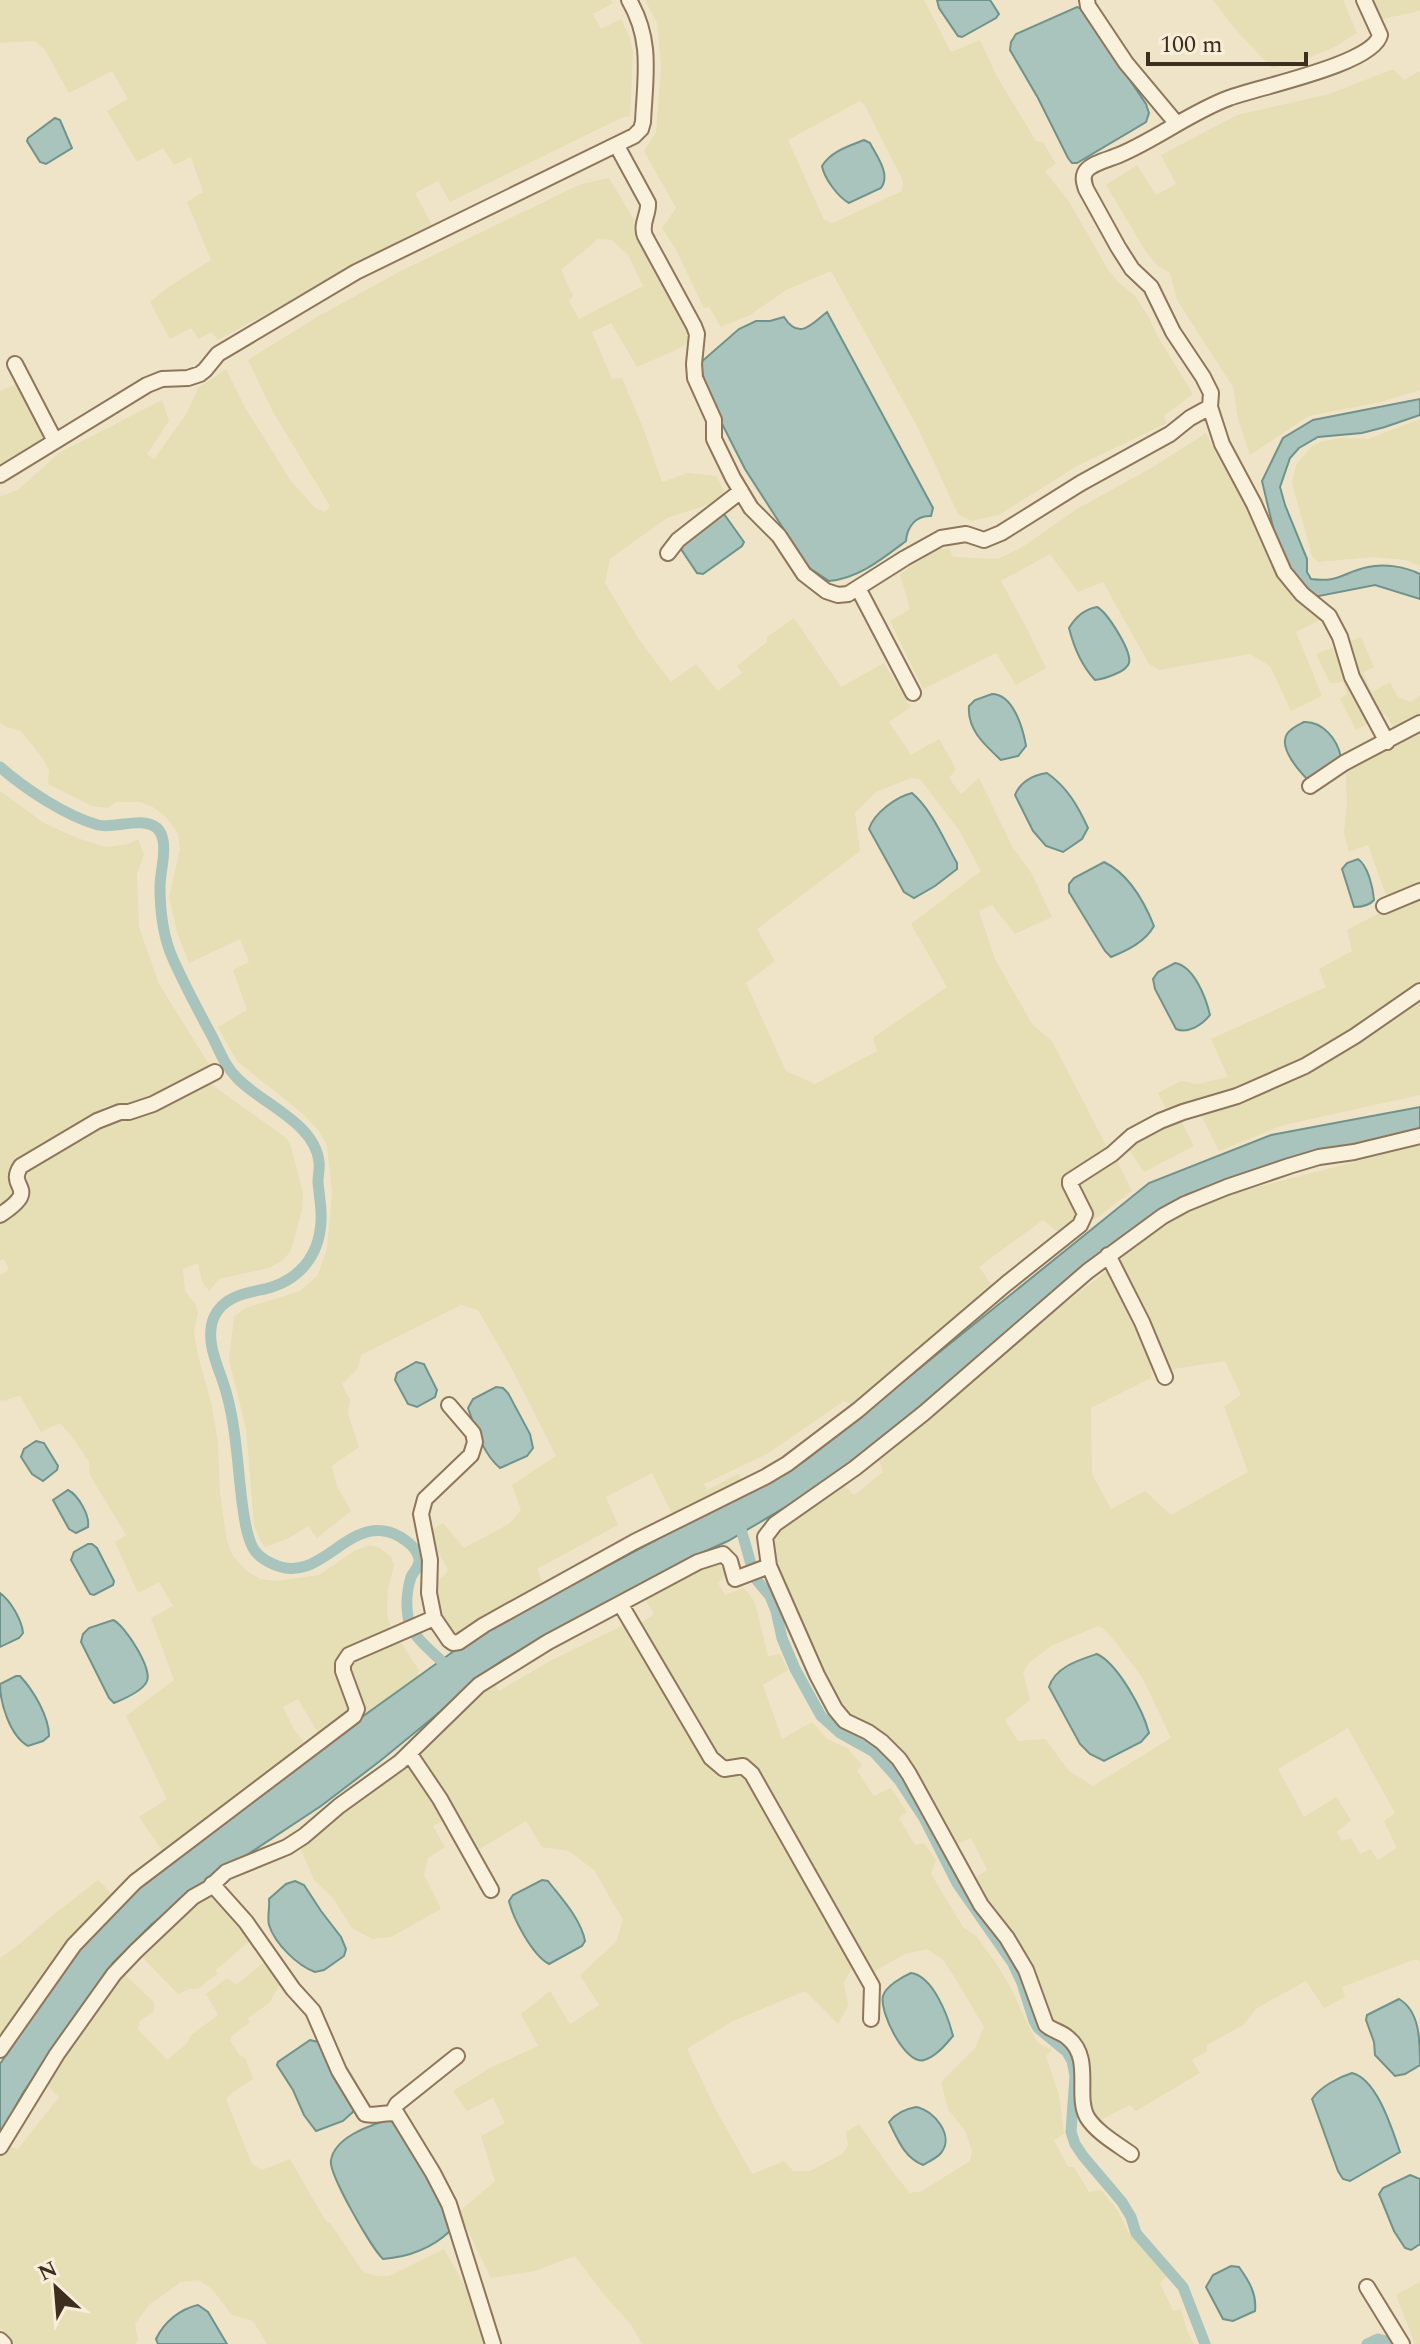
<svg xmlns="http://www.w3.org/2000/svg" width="1420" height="2344" font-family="Spectral,serif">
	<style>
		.farmland { fill: #e6deb5; fill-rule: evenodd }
		.water { fill: #a9c4bc; stroke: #6f938a; stroke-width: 2 }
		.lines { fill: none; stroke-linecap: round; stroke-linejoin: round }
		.canal { stroke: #a9c4bc; stroke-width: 11 }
		.minor-casing { stroke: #8d765c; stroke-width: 18 }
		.minor { stroke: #faf1dc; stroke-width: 14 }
	</style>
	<rect width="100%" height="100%" fill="#f0e4c8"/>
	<path class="farmland" d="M0,0H611L613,3L593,14L601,29L621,19L630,38L633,52L630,116L621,118L450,202L438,181L415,193L432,225L218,340L211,332L199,339L191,328L170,339L150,302L170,286L211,260L187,202L203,192L191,157L174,165L163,148L137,162L107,111L128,99L112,71L69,93L45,50L35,41L0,43Z
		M645,0H924L951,52L980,40L996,75L1036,141L1043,142L1056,164L1045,171L1070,203L1107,268L1118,282L1135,296L1148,316L1158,337L1193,394L1164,416L1167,423L1077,466L999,515L971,521L958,514L917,426L831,271L786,290L750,315L721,327L709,307L704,308L676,250L662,228L676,208L644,151L656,132L661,66L657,23ZM860,101L864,104L903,181L902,191L833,223L824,220L788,140Z
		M1213,0H1343L1357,33L1333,48L1307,58L1272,68L1235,29Z
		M1372,0H1420V11L1382,19Z
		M1391,70H1394L1404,80L1420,71V390L1381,402L1309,416L1250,455L1238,419L1233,387L1177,300L1170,273L1158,266L1146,252L1106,185L1137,165L1156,195L1176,184L1161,155L1237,115L1329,94Z
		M609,178L634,220L633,230L693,335L691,341L676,350L637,367L611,323L592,332L612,379L622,378L644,430L662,482L688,473L716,476L725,493L707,505L667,518L610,559L605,583L640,641L671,682L696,664L718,691L742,673L737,666L767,642V637L794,618L841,687L884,663L911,707L889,722L911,755L939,739L956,769L949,778L961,794L979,778L1013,848L1032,874L1052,917L1015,934L992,905L979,911L995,959L1032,1024L1052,1041L1109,1151L1072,1173L1079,1220L1058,1232L1043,1220L979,1267L994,1288L853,1405L844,1401L767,1454L704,1484L707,1490L738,1474L744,1483L673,1516L652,1473L606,1497L618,1525L537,1569L544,1586L460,1634H452L423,1591L445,1575L448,1570L427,1532L443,1523L464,1548L509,1524L521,1510L512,1485L556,1456L512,1369L478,1310L461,1305L361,1355L358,1368L342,1384L350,1400L348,1414L359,1447L332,1466L337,1486L351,1511L317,1538L308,1526L289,1538L265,1547L261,1542L254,1525L246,1429L229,1360L234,1317L245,1308L300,1291L318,1275L327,1248L332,1193L327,1146L319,1131L303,1114L237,1061L218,1027L247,1010L233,970L249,962L240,939L189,963L177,932L169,897L180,849L178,833L165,816L153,807L140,802H116L108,808L92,806L48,784L49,771L44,760L21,731L6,727L0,722V497L18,490L59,453L162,400L169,421L147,454L154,459L187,413L198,388L226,369L246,409L291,481L315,508L325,512L330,506L273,412L248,360L317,317L399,272L581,184ZM598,239L612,240L628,255L643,286L579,319L569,301L573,296L561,270ZM911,778L920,779L959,830L981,871L911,924L947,987L873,1038L877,1051L815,1084L786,1071L746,983L775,961L757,929L860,851L855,813L876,792Z
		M20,383L47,440L0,470V391Z
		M1420,419V566L1406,560L1373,557L1318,562L1312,556L1292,483L1296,465L1312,446L1323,441L1342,438L1368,439Z
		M1206,433L1216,454L1238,489L1276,574L1289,592L1312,607L1320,620L1296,632L1322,696L1291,711L1270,666L1250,654L1159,670L1149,664L1103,582L1078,592L1050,554L1001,581L1026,627L1046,668L1016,685L996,653L923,689L890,621L910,609L900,574L934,551L949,548L953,557L998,559L1021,548L1077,509L1153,467Z
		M1361,637L1374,667L1363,673L1372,692L1390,682L1398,697L1410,702L1420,695V720L1397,733L1385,714L1356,730L1340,699L1347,694L1343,682L1330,683L1316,654Z
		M1420,726V889L1388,901L1368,845L1349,852L1344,833L1347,803L1345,766Z
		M0,791L44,823L77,838L106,847L128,844L138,839L144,855L137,874L139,927L159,984L212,1069L138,1102L107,1106L13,1162L8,1170L9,1176L18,1193L0,1210Z
		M1420,894V986L1340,1040L1274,1076L1168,1113L1158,1093L1181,1081L1197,1084L1228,1077L1211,1039L1326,987L1319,969L1352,951L1347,930L1383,911Z
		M1420,998V1095L1284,1125L1219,1151L1199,1111L1227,1103Z
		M208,1082L285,1137L290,1143L303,1193L302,1210L294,1240L290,1252L282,1261L269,1268L219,1279L209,1291L202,1282L198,1263L183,1269L185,1291L195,1304L198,1312L194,1332L198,1355L212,1406L218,1444L220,1493L227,1541L233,1556L248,1572L260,1579L277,1581L319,1575L354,1551L370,1545L380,1548L391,1557L394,1565L388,1589L387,1615L392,1631L338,1655L334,1664L340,1685L352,1709L320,1737L298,1699L283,1707L295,1731L307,1746L164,1853L139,1817L167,1799L126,1716L174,1680L151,1618L173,1606L159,1582L138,1593L115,1542L126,1535L90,1475L89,1462L72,1437L60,1423L41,1432L20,1396L2,1401L0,1399V1275L9,1270L4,1259L0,1261V1224L30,1197V1192L21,1177L22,1172L96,1129L134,1115Z
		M1170,1120L1181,1121L1194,1146L1144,1172L1129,1150L1134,1141Z
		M1420,1145V1962L1416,1959L1342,1987L1345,1997L1324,2008L1306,1981L1257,2008L1243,2025L1207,2045V2051L1192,2060L1200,2073L1136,2111L1130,2105L1097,2122L1089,2116L1084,2067L1051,2027L970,1881L987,1870L971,1838L953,1846L912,1773L840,1711L775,1568L776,1562L770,1545L772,1536L781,1527L844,1485L854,1495L883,1472L879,1460L1045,1319L1109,1269L1127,1302L1152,1359L1151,1378L1091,1408L1092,1474L1111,1509L1145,1491L1171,1515L1248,1472L1224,1407L1241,1395L1225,1361L1167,1370L1114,1257L1161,1224L1215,1198ZM1098,1626L1104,1629L1113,1639L1142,1677L1171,1738L1093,1786L1069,1771L1045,1739L1018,1741L1005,1720L1030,1700L1023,1672L1030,1662L1051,1646ZM1348,1728L1395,1813L1384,1821L1397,1848L1378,1860L1370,1849L1360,1854L1351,1838L1342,1841L1337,1832L1351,1820L1336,1797L1304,1817L1278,1769Z
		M1115,1157L1132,1191L1094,1220L1074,1183Z
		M716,1561L727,1574L718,1583L725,1595L743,1588L747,1591L755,1603L768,1656L780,1654L788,1670L763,1685L782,1739L812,1722L827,1739L847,1748L862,1765L857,1771L874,1796L891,1788L907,1812L899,1818L915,1845L924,1843L936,1860L931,1874L963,1927L976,1936L996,1963L1011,1988L1027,2023L1038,2043L1052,2050L1046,2056L1059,2095L1064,2134L1054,2140L1068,2167H1074L1089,2192L1101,2190L1118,2211L1128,2232L1167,2276L1160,2283L1173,2311L1181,2309L1187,2331L1194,2344H642L632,2326L601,2291L575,2256L535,2271L491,2278L459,2212L495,2181L481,2136L505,2123L493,2098L467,2111L453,2091L490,2068L538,2046L521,2014L550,1991L570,2024L599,2005L580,1975L616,1942L623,1920L594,1870L569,1851L542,1847L526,1821L478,1850L444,1793L423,1762L416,1756L468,1702L492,1681L499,1691L550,1661L628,1623L706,1757L722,1776L741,1769L750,1777L787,1840L808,1884L855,1964L844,1982L848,2006L838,2024L805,1991L731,2022L687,2049L716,2110L752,2174L784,2161L793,2171H810L842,2154L848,2146L846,2132L859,2124L895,2175L910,2193L922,2191L970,2161L972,2151L965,2131L948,2109L941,2082L975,2048L984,2027L954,1976L942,1959L927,1949L905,1954L871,1973L811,1871L784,1818L751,1765L743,1760L724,1766L716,1759L637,1626L654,1614L644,1597L681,1576Z
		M397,1637L419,1670L416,1682L369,1719L351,1682L348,1663Z
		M409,1761L447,1818L433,1826L445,1847L428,1858L424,1875L441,1909L391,1937L372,1939L352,1928L333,1898L314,1880L299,1845Z
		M98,1880L115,1897L0,2040V1958L21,1943L48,1919Z
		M214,1890L253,1938L216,1970L217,1974L198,1989H189L178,1994L140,1955L182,1912Z
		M266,1961L281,1983L269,2003L248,2018L249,2023L232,2036L230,2041L239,2054L246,2059L253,2079L233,2092L226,2099L252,2164L262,2170L290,2159L325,2220L331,2224L363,2272L377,2276H389L444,2249L465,2286L484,2344H267L253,2321L232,2315L212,2289L199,2280L181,2282L150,2304L135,2324L138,2340L136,2344H15L0,2327V2155L6,2145L18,2149L59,2097L45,2083L122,1972L154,2002V2011L140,2021L138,2029L167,2060L187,2043L191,2035L218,2015L206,1994L227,1978L236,1985Z
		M1420,2282V2344H1415L1396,2295Z"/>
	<path class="water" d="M937,0H990L999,14L996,18L962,37L958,36L939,8Z
		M1077,7L1082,9L1146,104L1149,113L1146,122L1077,163H1072L1068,158L1038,98L1010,50L1011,42L1016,34Z
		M55,118L60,120L72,148L46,164L40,162L27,141L28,138Z
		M864,140L870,143C877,157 891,174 881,188L849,203C838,197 824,178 822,166C831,151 849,146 864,140Z
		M827,312L933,508L931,516C916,515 907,527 906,541C882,559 859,578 829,581L808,567L745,469L715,410L704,380L700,363L739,329L756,321H770L784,317C799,341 812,324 827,312Z
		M1420,399V415L1385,427L1362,433L1318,437L1299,448L1290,458L1280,487L1285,505L1307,559V572L1311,579C1340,583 1343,572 1368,567C1384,563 1406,567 1420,574V599L1375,585L1309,598L1278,548L1262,481L1283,438L1313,420Z
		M724,514L744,542L742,546L703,574L697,573L681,549L683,543L715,518Z
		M1097,607C1107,612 1132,651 1129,663C1127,672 1103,679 1095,680C1081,665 1074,648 1069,628C1075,618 1085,609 1097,607Z
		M992,694C1013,694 1023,728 1026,746L1018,756L1001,760C985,745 967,730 969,706L975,700Z
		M1304,722C1323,721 1338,740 1341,758L1309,781C1300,772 1278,748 1287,734C1291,728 1298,725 1304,722Z
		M1047,773C1067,787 1078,806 1088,828L1082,839L1063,852L1046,846L1033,831L1015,795C1020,782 1033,775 1047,773Z
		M912,793C932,810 944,840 957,863V869L935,886L914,898L904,892L869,829C874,813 896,797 912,793Z
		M1358,859C1368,866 1373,887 1374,900C1369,906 1362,907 1354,907L1342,869L1347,863Z
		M1104,862C1129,874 1144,901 1154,926C1145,942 1128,950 1111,957L1105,951L1069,892V884L1074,878Z
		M1175,963C1194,966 1206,998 1210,1015C1202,1025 1188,1034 1176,1029L1155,989L1153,979L1158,972Z
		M1420,1107V1134L1307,1156L1263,1167L1186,1195L1093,1259L1029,1313L915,1416L835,1478L728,1541L686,1560L596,1612L503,1660L473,1681L446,1707L380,1761L321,1806L206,1882L152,1924L113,1963L23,2093L0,2135V2064L86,1935L164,1859L472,1638L806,1460L1149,1183L1271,1135Z
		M416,1362L424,1364L437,1390L435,1397L417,1407L408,1404L395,1380L397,1373Z
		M496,1387L503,1388L508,1393L530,1434L533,1448L527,1456L500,1468C483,1454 475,1428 468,1408L473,1399Z
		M36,1441L44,1443L58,1466L57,1470L43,1481L32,1474L21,1457L24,1449Z
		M68,1490C78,1495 90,1515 88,1527L76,1533L69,1529L53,1500Z
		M88,1544H92L97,1548L114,1581L113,1585L94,1595L90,1594L71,1560L74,1552Z
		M0,1593C10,1600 22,1620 23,1633L19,1638L0,1647Z
		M113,1620C125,1625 152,1668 147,1681C143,1691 124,1699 114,1703L109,1698L81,1642L83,1634L89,1628Z
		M1097,1654C1118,1664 1143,1710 1149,1733L1141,1742L1104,1761L1090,1754L1080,1744L1049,1687C1055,1667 1079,1660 1097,1654Z
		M16,1676H20C33,1690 49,1716 49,1736L43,1741L28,1746C10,1736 0,1703 0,1684Z
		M542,1880L548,1881C561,1898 581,1919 585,1941L582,1946L549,1964C532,1955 513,1918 509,1901L513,1895Z
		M295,1881L304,1885L321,1911L341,1937L346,1949L344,1956L324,1970L315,1972C298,1966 275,1944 269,1925C267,1917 270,1907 269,1899L286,1884Z
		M911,1973C933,1976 948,2016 953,2036C946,2044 936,2057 924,2060C906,2066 879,2012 883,1996C886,1986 902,1977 911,1973Z
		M1399,1999C1420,2011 1420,2041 1420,2065L1405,2074L1395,2076L1375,2055L1374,2042L1366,2020L1367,2015Z
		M310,2040L318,2042L322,2046L354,2111L343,2121L316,2131L304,2115L293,2090L277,2065L278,2062Z
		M1352,2073C1377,2079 1392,2129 1400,2152L1350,2181L1343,2179L1338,2171L1312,2099C1320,2087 1339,2077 1352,2073Z
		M916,2107C934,2110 955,2136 941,2153C937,2158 928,2162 923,2165C904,2157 898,2140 889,2122C896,2113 905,2109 916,2107Z
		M384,2121H391L396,2125C414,2154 448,2196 450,2231C432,2248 408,2257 383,2259C372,2249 328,2173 331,2160C335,2138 366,2127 384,2121Z
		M1410,2175L1420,2179V2244L1411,2250L1405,2248L1394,2231L1379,2194L1383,2188Z
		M1231,2266L1239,2267C1249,2281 1257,2294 1255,2311L1233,2321L1223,2319L1206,2287L1213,2275Z
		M198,2305L208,2312L227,2344H158L156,2339C164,2322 180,2309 198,2305Z"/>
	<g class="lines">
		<path class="canal" d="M0,767C25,789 66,816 98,825C116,829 141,816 157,828C161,832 162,835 163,840C166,855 160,872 160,887C160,911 163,937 173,959C185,986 199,1012 213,1038C220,1052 225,1066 237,1078C262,1104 315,1123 319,1162C320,1168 318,1175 318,1182C319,1195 322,1209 321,1222C319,1257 298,1281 265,1289C246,1293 224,1296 214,1317C205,1338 216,1362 223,1382C236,1420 237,1462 242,1502C244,1516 246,1535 253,1548C257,1555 266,1561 273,1564C318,1585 342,1525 384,1531C397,1533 417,1545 419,1559C420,1566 414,1571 411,1577C407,1589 406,1605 408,1617C411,1639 436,1653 449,1669
			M739,1522L755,1578L770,1596L776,1611L782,1638L795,1669L821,1716L840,1733L874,1752L899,1780L924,1818L957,1883L1012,1962L1022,1983L1034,2021L1038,2028L1067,2052L1072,2061L1075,2076L1071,2132L1075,2144L1083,2156L1122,2202L1131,2217L1136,2233L1183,2287L1205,2344
			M1367,2344L1378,2339L1386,2341L1388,2344"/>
		<defs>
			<path id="minor" d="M1087,0L1088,6L1126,63L1177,124
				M617,146L648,203C649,215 640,224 645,236L694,326L697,334L694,364L695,378L714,420V439L733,478L751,508L779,536L804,574L826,591L838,595L848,594L905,558L941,538L966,534L984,540L1001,533L1081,483L1170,434L1190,418L1210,407L1211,393L1203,377L1173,332L1151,287L1132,269L1118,247L1086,189C1084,183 1082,177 1086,171C1092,163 1110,159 1119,155C1157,139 1191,112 1229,98C1258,87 1374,64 1380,35L1364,0
				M15,364L55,441
				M1210,407L1222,444L1254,504L1284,572L1302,594L1329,616L1340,637L1352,677L1387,742
				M0,475L147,385L162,379L188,378L200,374L205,370L218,354L356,272L634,136L641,129L643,122C645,77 653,41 629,0
				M668,553L678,540L741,491
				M858,588L913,693
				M1310,786L1344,763L1420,723
				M1384,906L1420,891
				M0,1215C43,1187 5,1189 21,1166L97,1121L120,1112H129L153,1104L215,1072
				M1108,1255L1142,1322L1165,1377
				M769,1566L817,1675L835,1709L845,1721L868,1732L882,1742L899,1759L909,1774L981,1905L1007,1938L1026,1970L1046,2025C1053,2031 1062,2032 1068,2038C1093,2058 1075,2095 1087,2117C1096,2132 1117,2144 1131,2154
				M621,1605L711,1758L724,1769L743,1766L752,1774L872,1986L871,2019
				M434,1618L429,1593L430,1560L421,1514L425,1499L471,1455L475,1442L473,1433L449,1405
				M409,1753L440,1799L491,1890
				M212,1884L246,1922L293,1989L313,2011L339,2071L365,2114C377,2117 386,2111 397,2114L433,2173L449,2204L493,2344
				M0,2050L74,1945L135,1882L354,1716L357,1709L343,1671V1664L349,1655L434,1618L449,1640L453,1643L459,1642L484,1625L634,1542L765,1477L787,1464L858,1410L1006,1284L1080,1225L1085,1214L1070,1184V1181L1112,1154L1132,1136L1160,1121L1183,1112L1237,1096L1305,1066L1355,1036L1420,991
				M392,2113L397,2104L457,2056
				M0,2147L57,2054L114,1974L136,1951L193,1897L209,1888L226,1872L287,1847L304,1836L339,1806L400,1762L479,1685L548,1642L698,1562L723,1554L730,1561L735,1579L769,1566L765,1537L775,1524L855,1468L924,1413L1088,1271L1163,1216L1185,1204L1227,1187L1289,1166L1319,1157L1354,1152L1420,1136
				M1367,2287L1402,2344
				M0,2340L4,2344"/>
		</defs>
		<use href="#minor" class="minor-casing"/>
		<use href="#minor" class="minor"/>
	</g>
	<g transform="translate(56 2288) rotate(334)" stroke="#f7eed8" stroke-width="6" paint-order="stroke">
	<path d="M0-6L14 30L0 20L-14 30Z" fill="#3d2e20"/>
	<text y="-12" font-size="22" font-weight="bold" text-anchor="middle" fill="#3d2e20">N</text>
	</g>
	<path d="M1148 52v12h158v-12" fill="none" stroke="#3d2e20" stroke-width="4"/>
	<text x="1160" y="52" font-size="24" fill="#3d2e20" stroke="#f7eed8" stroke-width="6" paint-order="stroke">100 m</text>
</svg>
